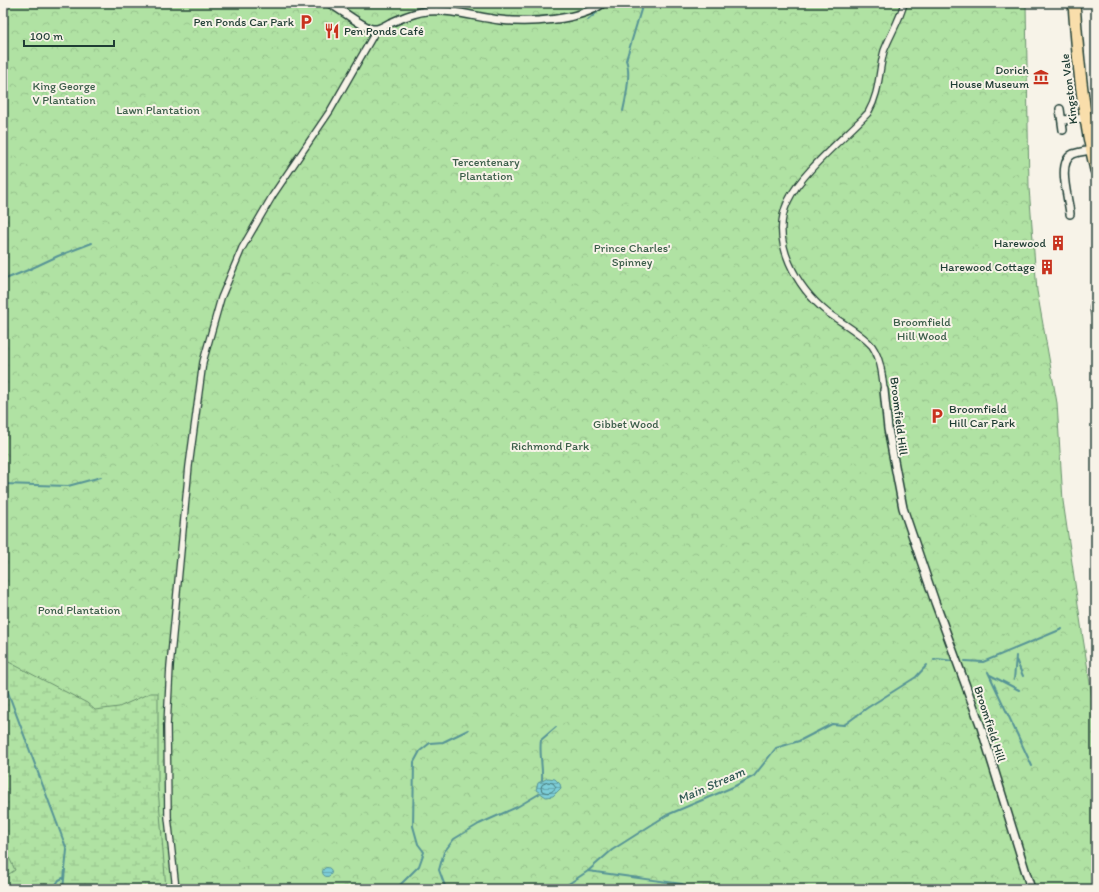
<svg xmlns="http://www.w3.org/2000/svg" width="1099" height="892" font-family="Itim,sans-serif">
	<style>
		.forest { fill: url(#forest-crowns); stroke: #68906c }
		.wetland { fill: url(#wetland-marsh); stroke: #68906c }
		.water { fill: url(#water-rules); stroke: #579496 }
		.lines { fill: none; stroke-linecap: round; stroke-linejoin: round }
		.shore { stroke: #457776; stroke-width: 1 }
		.stream { stroke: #579496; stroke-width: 2 }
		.pedestrian-casing { stroke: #1f3d34; stroke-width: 8 }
		.minor-casing { stroke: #1f3d34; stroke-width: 10 }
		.primary-casing { stroke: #1f3d34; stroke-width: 14 }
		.pedestrian { stroke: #f7f3e8; stroke-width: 5.5 }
		.minor { stroke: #f7f3e8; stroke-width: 7 }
		.primary { stroke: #f9deab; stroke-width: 11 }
		.labels { text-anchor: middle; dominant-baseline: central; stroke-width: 4; stroke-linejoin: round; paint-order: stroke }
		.poi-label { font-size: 12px; fill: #1f3d34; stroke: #f7f3e8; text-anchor: end }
		.park-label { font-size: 12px; fill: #3c5e4a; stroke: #f7f3e8 }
		.street-label { font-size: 12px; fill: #1f3d34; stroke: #f7f3e8 }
		.water-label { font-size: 13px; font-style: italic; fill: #325a55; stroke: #f7f3e8 }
	</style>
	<defs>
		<pattern id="forest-crowns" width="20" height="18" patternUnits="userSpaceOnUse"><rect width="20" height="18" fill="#b0e2a3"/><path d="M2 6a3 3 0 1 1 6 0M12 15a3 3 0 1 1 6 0" fill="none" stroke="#97c38d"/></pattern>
		<pattern id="wetland-marsh" width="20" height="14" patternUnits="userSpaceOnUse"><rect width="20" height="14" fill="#b0e2a3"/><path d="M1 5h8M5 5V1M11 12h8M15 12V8" fill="none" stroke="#97c38d"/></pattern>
		<pattern id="water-rules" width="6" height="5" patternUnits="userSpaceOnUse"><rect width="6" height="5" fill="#7dced8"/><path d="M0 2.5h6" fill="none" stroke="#66a8b0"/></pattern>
	</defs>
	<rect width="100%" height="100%" fill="#f7f3e8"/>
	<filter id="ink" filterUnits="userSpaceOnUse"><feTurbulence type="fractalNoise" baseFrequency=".025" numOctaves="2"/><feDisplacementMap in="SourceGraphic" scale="8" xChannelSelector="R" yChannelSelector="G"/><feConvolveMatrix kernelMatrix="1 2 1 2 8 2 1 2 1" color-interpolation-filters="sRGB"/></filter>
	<g filter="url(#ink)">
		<path class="forest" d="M3,3H1026L1029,188L1037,291L1057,403L1063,501L1081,625L1092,696L1096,707V889H3Z"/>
		<path class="wetland" d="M3,659L87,703L95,710L119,707L150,693H158V788L166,889H3V878L15,870L3,845Z"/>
		<path class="water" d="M548,778L555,779L560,784L561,788L553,796L546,797L536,790L538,783Z
			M322.5 872a4.5 4.5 0 1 1 9 0a4.5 4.5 0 1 1-9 0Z"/>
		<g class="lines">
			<path class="shore" d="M548,782L553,783L556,787C552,793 548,794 542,791L541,788L542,785Z"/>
			<path class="stream" d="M588,20L608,3
				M623,111C626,98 631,72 626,60L643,3
				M3,280L28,270L58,256L92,243
				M3,484L68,486L101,477
				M934,660L938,659L953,661
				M1016,660L1023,676
				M965,661L983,662L1062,629
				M988,672L1032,766
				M990,675L1019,690
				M3,679L67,850L63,889
				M1014,680L1016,656
				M542,780C543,766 539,754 541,740L556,727
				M588,871L682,884L690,889
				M53,889L59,880L63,878
				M396,889L419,866L424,852L418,844L413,826L414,762L420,751L430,743L443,742L468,730
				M446,889L439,870L444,852L454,839L479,824L517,807L539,794
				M561,889L588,871L612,850L667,815L733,787L754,776L776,748L799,741L832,724L844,725L867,708L916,677L927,665"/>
			<defs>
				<path id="pedestrian" d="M884,390C882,374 881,359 872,346C861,333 842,323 828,313C797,288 769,241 788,201C801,173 845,137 868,113C880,92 878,74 884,51C890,35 900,20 904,3
					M176,889L168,817L167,726L170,666L189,466L203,362L221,298L242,248L273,195L330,111L377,29"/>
				<path id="minor" d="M329,3C339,8 365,29 373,29C379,30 384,26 390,23C402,18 414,12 427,11C451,9 476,17 500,20C528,23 580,21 603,3
					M1060,109L1063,130
					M1062,120L1086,118
					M1070,214C1069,199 1056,162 1073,154C1078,152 1085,151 1091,150
					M1096,307L1094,308L1096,317
					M884,390L888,429L903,508L935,602L981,727L1031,889"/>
				<path id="primary" d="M1074,3C1078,59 1083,116 1096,170"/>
			</defs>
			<use href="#pedestrian" class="pedestrian-casing"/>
			<use href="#minor" class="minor-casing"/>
			<use href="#primary" class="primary-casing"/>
			<use href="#pedestrian" class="pedestrian"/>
			<use href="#minor" class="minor"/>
			<use href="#primary" class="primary"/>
		</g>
	</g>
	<defs>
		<symbol id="parking-bare" viewBox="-9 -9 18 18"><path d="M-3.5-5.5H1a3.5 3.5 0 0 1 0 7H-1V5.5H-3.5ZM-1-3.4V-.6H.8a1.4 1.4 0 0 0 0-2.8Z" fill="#c8321e" stroke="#f7f3e8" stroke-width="2.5" paint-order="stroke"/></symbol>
		<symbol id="restaurant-bare" viewBox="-9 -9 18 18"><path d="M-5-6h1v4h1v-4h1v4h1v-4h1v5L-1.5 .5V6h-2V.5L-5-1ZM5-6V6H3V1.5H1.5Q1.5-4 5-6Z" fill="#c8321e" stroke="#f7f3e8" stroke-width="2.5" paint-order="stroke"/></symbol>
		<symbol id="museum-bare" viewBox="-9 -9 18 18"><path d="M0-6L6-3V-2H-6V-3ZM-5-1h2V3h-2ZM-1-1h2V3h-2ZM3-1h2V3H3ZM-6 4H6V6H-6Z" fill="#c8321e" stroke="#f7f3e8" stroke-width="2.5" paint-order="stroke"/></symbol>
		<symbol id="building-bare" viewBox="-9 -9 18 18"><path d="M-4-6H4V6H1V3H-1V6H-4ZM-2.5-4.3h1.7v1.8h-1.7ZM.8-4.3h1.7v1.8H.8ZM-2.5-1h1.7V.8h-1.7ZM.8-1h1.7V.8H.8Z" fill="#c8321e" stroke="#f7f3e8" stroke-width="2.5" paint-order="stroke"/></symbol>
	</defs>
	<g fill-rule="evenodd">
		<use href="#parking-bare" x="295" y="11" width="22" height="22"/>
		<use href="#restaurant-bare" x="321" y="20" width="22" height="22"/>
		<use href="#museum-bare" x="1030" y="66" width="22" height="22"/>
		<use href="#building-bare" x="1047" y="232" width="22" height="22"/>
		<use href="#building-bare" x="1036" y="256" width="22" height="22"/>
		<use href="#parking-bare" x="926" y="405" width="22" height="22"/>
	</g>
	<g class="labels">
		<g class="poi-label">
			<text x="294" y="22">Pen Ponds Car Park</text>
			<text x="344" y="31" text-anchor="start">Pen Ponds Café</text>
			<text x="1029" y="70">Dorich<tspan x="1029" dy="14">House Museum</tspan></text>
			<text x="1046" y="243">Harewood</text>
			<text x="1035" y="267">Harewood Cottage</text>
			<text x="949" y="409" text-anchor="start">Broomfield<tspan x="949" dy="14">Hill Car Park</tspan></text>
		</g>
		<g class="park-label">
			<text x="64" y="86">King George<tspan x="64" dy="14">V Plantation</tspan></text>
			<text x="158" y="110">Lawn Plantation</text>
			<text x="486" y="162">Tercentenary<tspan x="486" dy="14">Plantation</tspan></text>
			<text x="632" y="248">Prince Charles'<tspan x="632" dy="14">Spinney</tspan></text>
			<text x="922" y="322">Broomfield<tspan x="922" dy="14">Hill Wood</tspan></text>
			<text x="626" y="424">Gibbet Wood</text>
			<text x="550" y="446">Richmond Park</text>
			<text x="79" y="610">Pond Plantation</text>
		</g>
		<g class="street-label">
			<text transform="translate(1069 89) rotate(-97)">Kingston Vale</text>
			<text transform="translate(899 416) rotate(83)">Broomfield Hill</text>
			<text transform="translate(990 724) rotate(72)">Broomfield Hill</text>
		</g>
		<g class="water-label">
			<text transform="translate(711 785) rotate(-24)">Main Stream</text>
		</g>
	</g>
	<rect width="1099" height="892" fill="none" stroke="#f7f3e8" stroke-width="16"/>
	<rect x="8" y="8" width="1083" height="876" fill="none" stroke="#1f3d34" stroke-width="1.5" filter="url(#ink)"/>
	<path d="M24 40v6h90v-6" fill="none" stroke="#1f3d34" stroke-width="2"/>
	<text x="30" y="40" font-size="12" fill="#1f3d34" stroke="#f7f3e8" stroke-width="3" paint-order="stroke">100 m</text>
</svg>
